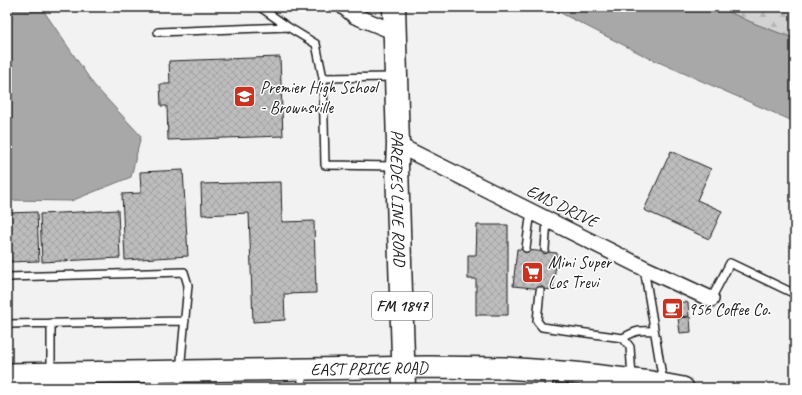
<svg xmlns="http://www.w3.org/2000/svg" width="802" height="395" font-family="Caveat,sans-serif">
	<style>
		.forest { fill: url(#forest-firs); stroke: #777 }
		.water { fill: #a8a8a8; stroke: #707070 }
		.building { fill: url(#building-cross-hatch); stroke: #1c1c1c }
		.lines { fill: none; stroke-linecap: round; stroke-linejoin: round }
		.service-casing { stroke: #1c1c1c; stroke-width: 10 }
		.minor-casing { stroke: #1c1c1c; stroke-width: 18 }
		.secondary-casing { stroke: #1c1c1c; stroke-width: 24 }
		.primary-casing { stroke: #1c1c1c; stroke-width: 25 }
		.service { stroke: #fff; stroke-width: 7 }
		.minor { stroke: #fff; stroke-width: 15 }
		.secondary { stroke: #fff; stroke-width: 21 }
		.primary { stroke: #fff; stroke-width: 22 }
		.labels { text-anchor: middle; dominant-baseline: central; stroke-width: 3; stroke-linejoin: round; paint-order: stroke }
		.shield { fill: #fff; stroke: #606060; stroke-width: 1 }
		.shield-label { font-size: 16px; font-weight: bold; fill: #1c1c1c }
		.poi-label { font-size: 17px; fill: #1c1c1c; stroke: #fff; text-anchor: start }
		.street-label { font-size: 17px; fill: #1c1c1c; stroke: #fff }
	</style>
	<defs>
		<pattern id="forest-firs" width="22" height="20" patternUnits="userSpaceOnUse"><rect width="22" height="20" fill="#d2d2d2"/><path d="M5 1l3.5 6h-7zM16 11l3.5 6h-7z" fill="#b4b4b4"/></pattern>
		<pattern id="building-cross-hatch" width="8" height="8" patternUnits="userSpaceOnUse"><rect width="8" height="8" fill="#bdbdbd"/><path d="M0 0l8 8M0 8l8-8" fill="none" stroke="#a2a2a2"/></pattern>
	</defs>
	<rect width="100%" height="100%" fill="#f2f2f2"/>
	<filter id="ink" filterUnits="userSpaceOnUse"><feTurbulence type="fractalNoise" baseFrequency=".025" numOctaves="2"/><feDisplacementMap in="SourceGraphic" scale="8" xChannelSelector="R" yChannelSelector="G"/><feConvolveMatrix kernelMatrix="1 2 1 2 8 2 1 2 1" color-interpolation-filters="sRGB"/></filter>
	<g filter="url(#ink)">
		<path class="forest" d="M718,7H795V39L753,23Z"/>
		<path class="water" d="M7,7H41L94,85L141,136L131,177L71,201L7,200Z
			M549,7H718L753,23L795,39V122L647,57Z"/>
		<path class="building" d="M280,57L283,136L168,140L167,106H161L160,84H170L169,61Z
			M671,151L711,169L697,200L722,211L709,239L644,210Z
			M183,170L188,256L125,260L122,194L141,193L140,172Z
			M281,182L282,222L314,221L316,293L284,294L285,320L253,322L249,213L202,215L201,184Z
			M118,210L120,258L42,262L40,214Z
			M37,212L39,261L7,262V213Z
			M477,225H508V315H476V279H468V255H476Z
			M517,249L557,253L553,290L513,286Z
			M686,302L688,303L689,316L680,317L679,314L664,316L661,305Z
			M690,317L691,332L680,333L678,318Z"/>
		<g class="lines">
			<defs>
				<path id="service" d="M260,7L288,27
					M158,32L288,27L316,44L323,78L393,77
					M323,78L325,165L395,166
					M526,248L531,211
					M545,249L547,219
					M644,268L663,382
					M7,277L184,272L188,285L180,371V388
					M540,291L537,321L542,327L623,338L630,347L632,378
					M711,299L730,263L795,294
					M51,323V371
					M7,324L185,321
					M623,338C636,330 640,330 654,331
					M302,371V388
					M548,374L549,388"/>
				<path id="minor" d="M344,7L355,16L395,32
					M398,145L644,268L711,299"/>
				<g id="secondary">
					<path id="s1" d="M7,374L427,367L505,368L575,373L651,382L683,388"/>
				</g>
				<g id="primary">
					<path id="s2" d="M394,7L398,145L397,166L404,388"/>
				</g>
			</defs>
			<use href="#service" class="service-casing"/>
			<use href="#minor" class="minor-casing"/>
			<use href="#secondary" class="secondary-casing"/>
			<use href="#primary" class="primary-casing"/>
			<use href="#service" class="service"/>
			<use href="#minor" class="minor"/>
			<use href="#secondary" class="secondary"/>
			<use href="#primary" class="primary"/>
		</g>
	</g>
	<defs>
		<symbol id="school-square" viewBox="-11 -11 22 22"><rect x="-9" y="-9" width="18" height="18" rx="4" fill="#c8321e" stroke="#fff"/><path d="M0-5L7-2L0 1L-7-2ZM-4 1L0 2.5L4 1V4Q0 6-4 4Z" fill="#fff"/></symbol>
		<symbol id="supermarket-square" viewBox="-11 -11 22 22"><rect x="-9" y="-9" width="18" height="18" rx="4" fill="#c8321e" stroke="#fff"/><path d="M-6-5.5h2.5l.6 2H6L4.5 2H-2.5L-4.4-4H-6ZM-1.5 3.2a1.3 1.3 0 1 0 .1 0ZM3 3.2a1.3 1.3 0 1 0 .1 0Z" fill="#fff"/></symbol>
		<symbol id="cafe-square" viewBox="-11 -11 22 22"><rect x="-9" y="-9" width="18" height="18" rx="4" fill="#c8321e" stroke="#fff"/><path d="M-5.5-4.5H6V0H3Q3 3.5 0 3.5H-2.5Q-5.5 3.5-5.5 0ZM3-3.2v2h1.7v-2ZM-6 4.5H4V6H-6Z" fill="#fff"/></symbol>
	</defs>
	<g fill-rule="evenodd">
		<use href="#school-square" x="232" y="84" width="25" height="25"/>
		<use href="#supermarket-square" x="520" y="260" width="25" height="25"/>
		<use href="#cafe-square" x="660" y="296" width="25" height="25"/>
	</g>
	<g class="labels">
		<rect class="shield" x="372" y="292" width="60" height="28" rx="3"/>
		<g class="shield-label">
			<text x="402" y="306">FM 1847</text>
		</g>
		<g class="poi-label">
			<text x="260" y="87">Premier High School<tspan x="260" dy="20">- Brownsville</tspan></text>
			<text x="548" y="262">Mini Super<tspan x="548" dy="20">Los Trevi</tspan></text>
			<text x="688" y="309">956 Coffee Co.</text>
		</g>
		<g class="street-label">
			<text stroke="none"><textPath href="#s2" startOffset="191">PAREDES LINE ROAD</textPath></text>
			<text transform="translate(562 206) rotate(26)">EMS DRIVE</text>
			<text stroke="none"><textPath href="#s1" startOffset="362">EAST PRICE ROAD</textPath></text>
		</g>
	</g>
	<rect width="802" height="395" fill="none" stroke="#fff" stroke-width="24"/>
	<rect x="12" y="12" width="778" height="371" fill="none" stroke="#1c1c1c" stroke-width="1.5" filter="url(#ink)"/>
</svg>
